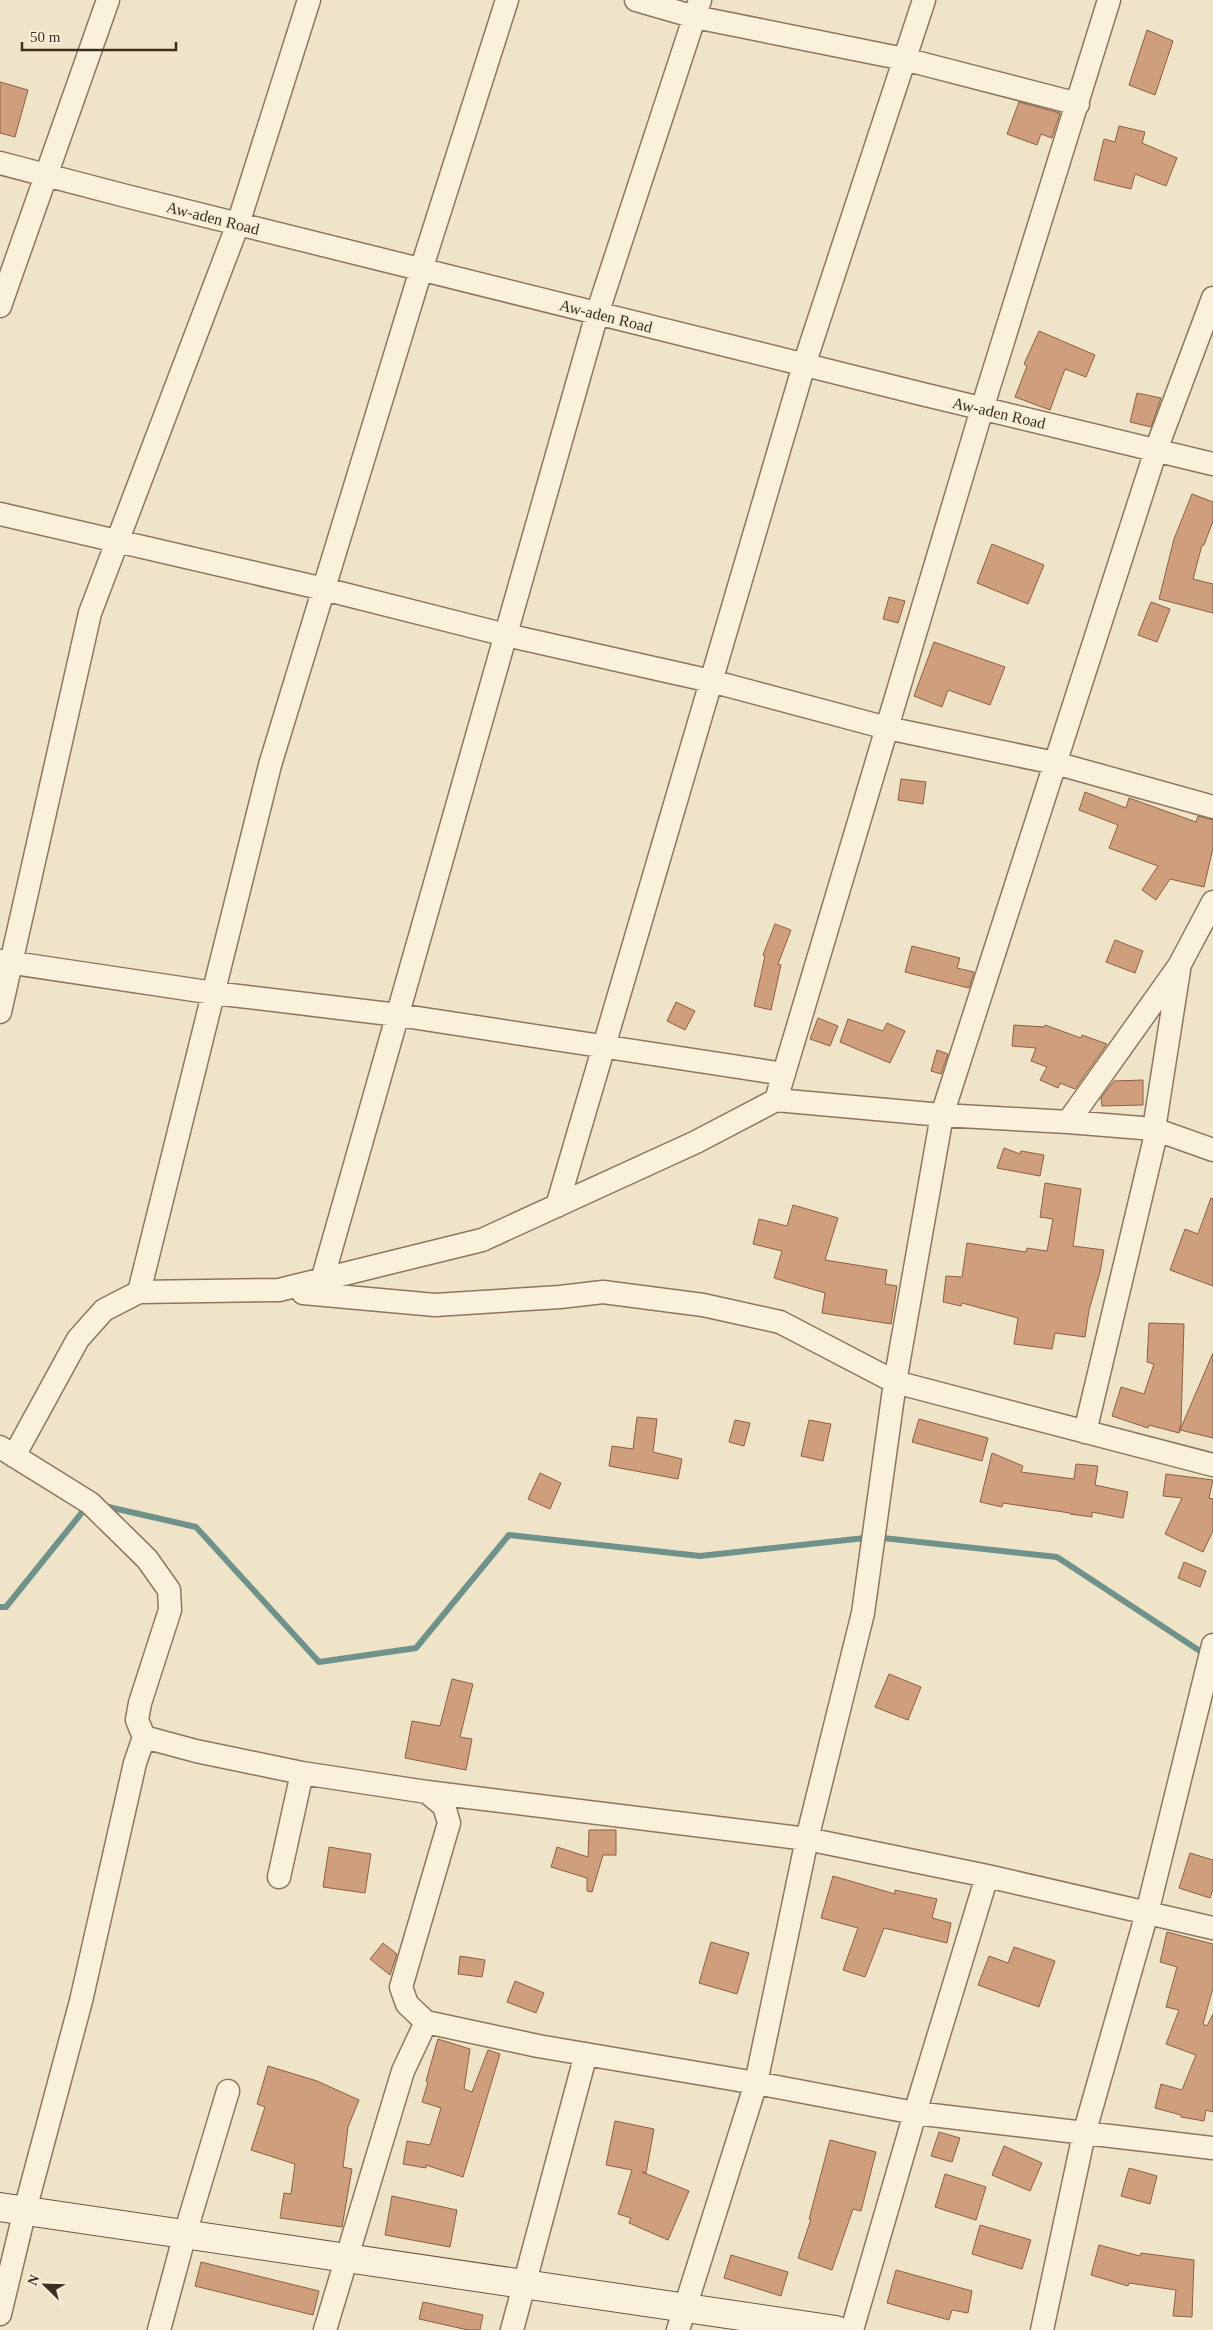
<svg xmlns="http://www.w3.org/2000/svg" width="1213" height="2330" font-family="Georgia,serif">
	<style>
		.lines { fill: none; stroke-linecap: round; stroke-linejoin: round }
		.stream { stroke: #6f938a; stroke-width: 6 }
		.building { fill: #cf9f7d; stroke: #8d5f41 }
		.street-casing { stroke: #8d765c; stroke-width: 25 }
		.secondary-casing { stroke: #6f573f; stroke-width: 30 }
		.street { stroke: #faf1dc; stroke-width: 22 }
		.secondary { stroke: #faf1dc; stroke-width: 28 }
		.labels { text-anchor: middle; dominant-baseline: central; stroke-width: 4.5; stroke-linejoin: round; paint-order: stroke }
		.street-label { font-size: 16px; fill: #3d2e20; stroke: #f7eed8 }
	</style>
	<rect width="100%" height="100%" fill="#f0e4c8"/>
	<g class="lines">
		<path class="stream" d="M104,1506L196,1527L319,1662L416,1648L509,1535L700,1556L874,1537L1057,1557L1206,1655
			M0,1607H6L88,1505"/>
	</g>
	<path class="building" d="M1147,30L1173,41L1155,95L1129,85Z
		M0,82L28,90L15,137L0,133Z
		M1019,102L1060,113L1052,138L1041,134L1037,145L1007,134Z
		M1119,126L1145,132L1142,143L1177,158L1166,186L1135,174L1131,189L1094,180L1104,139L1115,142Z
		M1039,331L1095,355L1086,377L1065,369L1050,410L1015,397L1027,366L1024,364Z
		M1137,393L1161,398L1151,427L1130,422Z
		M1192,494L1213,502V521L1204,545H1202L1193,579L1213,584V613L1159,599L1174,539Z
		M992,544L1044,565L1028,604L977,583Z
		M889,597L905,601L898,623L883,619Z
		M1151,602L1170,609L1157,642L1138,635Z
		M934,642L1005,667L990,705L948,690L942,707L914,696Z
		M901,779L926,782L923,804L898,800Z
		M1085,792L1126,808L1129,798L1196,822L1198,816L1213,820V848L1204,887L1170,879L1156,900L1142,890L1158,866L1109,848L1118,825L1079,810Z
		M775,924L791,930L778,964L781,965L771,1010L754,1006L765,956L763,955Z
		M1115,940L1143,951L1135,973L1106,962Z
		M912,946L960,958L957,968L974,972L969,988L905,972Z
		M676,1002L695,1011L685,1030L667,1021Z
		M818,1018L838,1026L830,1046L810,1039Z
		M848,1019L883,1031L887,1023L905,1031L890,1063L840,1042Z
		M1014,1025L1044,1027L1045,1025L1081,1038L1082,1035L1107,1044L1075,1089L1060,1083L1058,1088L1040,1080L1047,1067L1031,1061L1036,1048L1012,1046Z
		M937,1050L948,1054L941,1074L931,1071Z
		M1143,1080V1105L1102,1106L1101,1098L1114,1081Z
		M1004,1148L1020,1154L1021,1151L1044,1155L1040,1176L997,1168Z
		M1045,1183L1081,1189L1073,1246L1104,1250L1100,1272L1089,1310L1085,1337L1055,1333L1052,1349L1014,1344L1018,1318L962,1303L961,1306L943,1302L946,1276L962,1277L967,1243L1026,1252L1027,1248L1047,1251L1053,1219L1040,1217Z
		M1211,1198L1213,1199V1286L1170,1270L1185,1229L1198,1234Z
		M793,1205L838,1218L825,1260L887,1270L885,1284L897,1286L891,1324L822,1313L825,1293L774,1278L782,1251L753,1244L759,1219L787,1226Z
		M1149,1323L1184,1324L1181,1424L1179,1433L1149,1425L1148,1428L1112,1416L1121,1387L1144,1394L1154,1364L1147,1362Z
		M1213,1353V1438L1180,1430Z
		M637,1417L657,1419L653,1452L682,1459L678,1479L609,1466L612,1446L633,1449Z
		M919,1419L988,1438L982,1461L912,1442Z
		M735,1420L750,1423L744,1446L729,1442Z
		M809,1420L831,1424L823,1461L801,1456Z
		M992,1453L1023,1466L1021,1472L1074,1479L1076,1464L1098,1466L1095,1485L1128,1492L1123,1518L1092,1512V1517L1070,1514V1513L1003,1503L1002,1507L980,1502Z
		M540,1473L561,1483L550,1509L528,1499Z
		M1166,1474L1213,1480L1209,1498L1213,1499V1531L1203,1552L1165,1534L1182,1498L1163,1496Z
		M1184,1562L1206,1571L1200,1587L1178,1578Z
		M889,1674L921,1687L908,1720L875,1707Z
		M452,1679L473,1684L460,1737L472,1739L466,1770L405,1758L412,1721L440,1726Z
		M589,1830H616V1855H603L592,1892L587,1891V1878L551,1867L557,1847L588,1857Z
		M329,1847L371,1854L365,1893L323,1887Z
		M1190,1853L1213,1860V1889L1210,1898L1179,1888Z
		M833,1876L895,1894V1890L937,1899L932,1918L951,1923L947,1943L884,1928L865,1977L843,1970L858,1928L821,1918Z
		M1167,1932L1213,1944V1988L1203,2024L1207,2026L1213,2014V2112L1206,2110L1204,2121L1181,2117V2115L1155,2108L1161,2084L1182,2090L1196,2055L1166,2044L1179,2010L1166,2007L1177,1967L1160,1962Z
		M711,1942L749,1953L737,1994L699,1983Z
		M383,1943L397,1954L390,1975L370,1959Z
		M1014,1947L1055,1961L1039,2007L978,1985L989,1956L1008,1963Z
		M460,1956L485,1960L482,1977L458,1974Z
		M515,1981L544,1993L536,2013L507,2002Z
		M438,2039L470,2049L464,2089L472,2092L488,2050L500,2054L463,2177L426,2165V2168L403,2164L407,2141L430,2145L441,2108L422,2102L428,2082L426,2081Z
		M268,2066L317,2081L359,2100L348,2127L343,2167L352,2169L342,2227L280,2218L284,2193L291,2194L295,2164L251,2150L265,2107L257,2104Z
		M615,2121L654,2129L646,2173L642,2172L689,2191L668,2240L629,2223L631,2218L618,2214L632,2170L606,2165Z
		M939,2132L960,2138L952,2162L931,2156Z
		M830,2140L876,2152L861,2211L853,2209L832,2270L798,2258L811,2219H809Z
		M1004,2146L1042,2163L1030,2191L992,2175Z
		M1129,2168L1157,2176L1150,2204L1121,2196Z
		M945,2174L986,2187L976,2220L935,2207Z
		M392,2196L457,2210L450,2247L385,2235Z
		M980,2225L1031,2240L1022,2269L972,2254Z
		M1099,2245L1140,2256L1141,2253L1194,2260L1192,2317L1173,2316L1176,2290L1129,2283L1128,2286L1091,2275Z
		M731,2255L788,2272L781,2296L724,2278Z
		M201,2262L319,2291L313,2315L195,2286Z
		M896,2270L972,2291L968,2313L952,2310L949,2320L887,2303Z
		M423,2302L483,2315L480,2330H468L419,2319Z"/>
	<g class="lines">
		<defs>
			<path id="street" d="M636,0L695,17L904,59L1078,104
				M0,163L126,196L922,394L1213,464
				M0,306L108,0
				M0,514L324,589L506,635L711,681L887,728L1055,763L1213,807
				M0,961L214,993L398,1015L784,1074
				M0,1012L90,613L238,224L309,0
				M776,1100L982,409L1109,0
				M1068,1122L1154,1129L1213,1150
				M557,1206L804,365L924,0
				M319,1291L597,314L700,0
				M139,1292L270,765L421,270L507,0
				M303,1293L435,1305L560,1297L603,1292L703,1305L780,1322L895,1382L1213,1465
				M1085,1432L1155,1138L1154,1129L1179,970
				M0,1447L90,1503L147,1559L169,1590L170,1610L140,1703L137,1720L144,1737L196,1751L302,1773L427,1792L444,1806L449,1823L401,1987L407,2004L426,2022L538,2046L756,2083L915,2113L1213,2148
				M14,1456L78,1339L104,1310L139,1292L279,1290L482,1240L696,1142L776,1100L942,1115L1068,1122L1179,966L1213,902
				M427,1792L807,1839L987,1876L1213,1928
				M279,1877L302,1773
				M0,2314L25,2210L81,2001L135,1763L144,1737
				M159,2330L185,2234L228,2091
				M325,2330L403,2071L426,2022
				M512,2330L586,2054
				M678,2330L756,2083L807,1839L863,1613L895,1382L942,1115L1156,450L1213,298
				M852,2330L915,2113L987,1876
				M1042,2330L1084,2134L1147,1913L1213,1645"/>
			<path id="secondary" d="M0,2207L836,2330"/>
		</defs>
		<use href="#street" class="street-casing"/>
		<use href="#secondary" class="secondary-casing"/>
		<use href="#street" class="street"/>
		<use href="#secondary" class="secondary"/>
	</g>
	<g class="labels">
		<g class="street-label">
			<text transform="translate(213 218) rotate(14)">Aw-aden Road</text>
			<text transform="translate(606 316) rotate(14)">Aw-aden Road</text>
			<text transform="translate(999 413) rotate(13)">Aw-aden Road</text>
		</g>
	</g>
	<g transform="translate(45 2285) rotate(293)" stroke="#f7eed8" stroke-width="4" paint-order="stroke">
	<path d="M0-4L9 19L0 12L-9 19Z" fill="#3d2e20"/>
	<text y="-8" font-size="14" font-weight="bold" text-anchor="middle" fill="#3d2e20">N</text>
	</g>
	<path d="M22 42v8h154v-8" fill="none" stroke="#3d2e20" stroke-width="2.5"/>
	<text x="30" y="42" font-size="15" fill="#3d2e20" stroke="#f7eed8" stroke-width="4" paint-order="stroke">50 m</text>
</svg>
